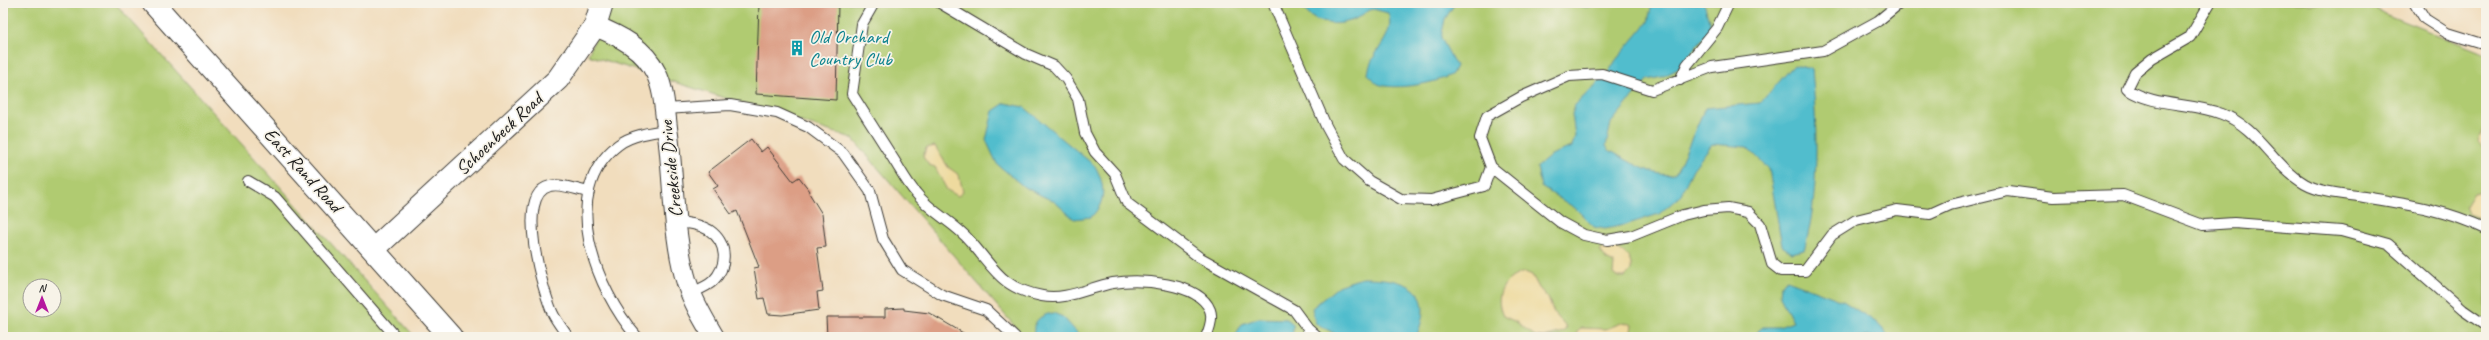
<svg xmlns="http://www.w3.org/2000/svg" width="2489" height="340" font-family="Caveat,sans-serif">
	<style>
		.green { fill: #b0cb71; stroke: #667446; fill-rule: evenodd }
		.sand { fill: #eeda9e; stroke: #857b5d }
		.water { fill: #51bdcd; stroke: #366c74 }
		.building { fill: #dc9e85 }
		.lines { fill: none; stroke-linecap: round; stroke-linejoin: round }
		.service-casing { stroke: #3c3934; stroke-width: 12 }
		.minor-casing { stroke: #3c3934; stroke-width: 22 }
		.secondary-casing { stroke: #3c3934; stroke-width: 24 }
		.primary-casing { stroke: #3c3934; stroke-width: 24 }
		.service { stroke: #fff; stroke-width: 10 }
		.minor { stroke: #fff; stroke-width: 20 }
		.secondary { stroke: #fff; stroke-width: 22 }
		.primary { stroke: #fff; stroke-width: 22 }
		.labels { text-anchor: middle; dominant-baseline: central; stroke-width: 3.5; stroke-linejoin: round; paint-order: stroke }
		.culture-label { font-size: 19px; fill: #0d838f; stroke: #f7f3e8; text-anchor: start }
		.street-label { font-size: 19px; fill: #1c1c1c; stroke: #f7f3e8 }
	</style>
	<rect width="100%" height="100%" fill="#f7f3e8"/>
	<filter id="ink" filterUnits="userSpaceOnUse"><feTurbulence type="fractalNoise" baseFrequency=".025" numOctaves="2"/><feDisplacementMap in="SourceGraphic" scale="8" xChannelSelector="R" yChannelSelector="G"/><feConvolveMatrix kernelMatrix="1 2 1 2 8 2 1 2 1" color-interpolation-filters="sRGB"/></filter>
	<filter id="wash" filterUnits="userSpaceOnUse"><feTurbulence type="fractalNoise" baseFrequency=".012" numOctaves="4" result="noise"/><feDisplacementMap in="SourceGraphic" scale="16" xChannelSelector="R" yChannelSelector="G"/><feGaussianBlur stdDeviation="0.9" result="paint"/><feColorMatrix in="noise" values="0 0 0 0 0 0 0 0 0 0 0 0 0 0 0 0 0 1.4 0 .05"/><feComposite in="paint" operator="in"/></filter>
	<g filter="url(#wash)">
		<rect width="100%" height="100%" fill="#f1ddbd"/>
		<path class="green" d="M3,3H115L415,337H3ZM30,286H54V310H30Z
			M610,3H2379L2377,11L2486,54V337H1024L852,138L588,55Z"/>
		<path class="sand" d="M2486,119V150L2478,142Z
			M935,146L948,167L959,175L963,192L958,196L947,190L935,167L929,165L923,157L926,148Z
			M2482,191L2486,193V220L2468,214L2465,206L2473,193Z
			M1606,246C1619,246 1633,256 1631,270L1625,277H1617L1613,274L1614,263L1606,259L1600,250Z
			M1525,272L1532,275L1539,288L1548,298L1554,313L1567,327L1563,332L1544,337L1535,336L1516,322L1503,316C1493,296 1504,277 1525,272Z
			M1624,322L1632,325L1630,337H1575L1578,330L1581,328L1606,329Z"/>
		<path class="water" d="M1302,3H1455L1445,19L1441,38L1456,66L1452,74C1439,83 1394,91 1378,84C1375,82 1371,78 1368,75C1369,52 1397,37 1388,13L1373,9C1364,12 1358,19 1350,21C1333,27 1307,23 1302,3Z
			M1546,3H1600L1587,7Z
			M1652,3H1702L1705,6L1711,28L1678,69L1662,77L1647,80L1611,123L1606,146L1609,150C1625,159 1659,181 1676,173L1705,108L1760,103L1794,65L1812,69C1817,124 1820,197 1804,250L1792,253L1782,246L1769,169L1747,147L1712,144L1693,169L1680,196L1659,214L1625,225L1605,229L1594,227L1575,208L1541,187L1537,167L1553,154L1572,147L1575,136L1572,114L1575,105L1608,73L1616,60L1648,22Z
			M1005,103L1024,107L1095,166C1105,184 1107,202 1091,217L1074,219L1055,202L1024,187L997,164L986,140L993,111Z
			M1362,278C1404,278 1438,287 1416,337H1341L1315,323L1312,308L1340,285Z
			M1787,280L1843,301L1877,323L1890,337H1757L1758,331L1763,327H1779L1793,322L1780,297L1781,284Z
			M1053,313L1063,317L1081,337H1034C1032,322 1039,315 1053,313Z
			M1259,318L1287,319L1293,324V332L1289,337H1234L1242,324Z"/>
		<g id="blocks">
			<path class="building" d="M759,3H838L836,100L756,94Z
				M751,139L761,152L767,147L793,181L799,177L810,191L809,193L822,214L826,247L817,248L823,291L817,292L819,310L782,315L768,314L764,298L759,299L754,268L759,267L737,211L731,214L713,189L718,186L708,172Z
				M904,308V310L929,313L970,337H827L826,317H885V309Z"/>
		</g>
	</g>
	<g filter="url(#ink)">
		<use href="#blocks" fill-opacity="0" stroke="#3c3934" stroke-width="1"/>
		<g class="lines">
			<defs>
				<path id="service" d="M874,3L862,24L852,94C866,116 880,138 894,160C901,171 907,183 916,193C931,213 954,222 970,241C995,269 1001,288 1042,296C1066,301 1090,287 1113,283C1139,279 1199,282 1210,310C1213,318 1209,330 1206,337
					M940,3L1026,54L1054,66L1066,79L1078,99L1085,133L1095,152L1115,174L1127,203L1199,257L1294,310L1308,329L1317,337
					M1273,3L1326,126L1344,159L1369,181L1401,199L1431,200L1484,186L1491,167L1480,138L1487,116L1521,97L1569,76L1602,74L1652,90L1712,67L1823,51L1878,21L1900,3
					M2210,3L2190,37L2152,59L2135,73L2127,89C2154,107 2191,102 2222,114C2259,128 2272,165 2305,184C2321,193 2345,194 2364,197C2406,204 2447,210 2486,229
					M2415,3L2425,19L2447,33L2486,45
					M1680,80L1687,65L1717,28L1729,3
					M665,109L730,105L777,113L808,127L843,153L870,191L883,239L902,270L942,295L986,310L1015,337
					M1491,167L1560,222L1584,235L1607,240L1631,236L1683,215L1704,210L1728,208L1748,212L1760,224L1772,264L1781,271H1805L1832,235L1856,220L1897,210L1930,214L1950,205L2008,191L2053,197L2123,195L2203,225L2234,223L2341,231L2388,244L2463,310L2486,326
					M248,181L275,197L396,337
					M676,222C687,223 699,224 709,230C728,243 728,266 713,281C708,286 698,290 691,293
					M568,337C563,329 557,322 553,314C543,292 514,194 550,186C561,183 577,190 589,192
					M637,337C596,290 557,192 618,145C631,135 651,132 667,130"/>
				<path id="minor" d="M595,26C620,36 644,48 656,73C665,91 665,116 668,135C674,182 673,239 687,283C693,302 704,320 714,337"/>
				<path id="secondary" d="M374,249L558,79L595,26L602,3"/>
				<path id="primary" d="M153,3L451,337"/>
			</defs>
			<use href="#service" class="service-casing"/>
			<use href="#minor" class="minor-casing"/>
			<use href="#secondary" class="secondary-casing"/>
			<use href="#primary" class="primary-casing"/>
			<use href="#service" class="service"/>
			<use href="#minor" class="minor"/>
			<use href="#secondary" class="secondary"/>
			<use href="#primary" class="primary"/>
		</g>
	</g>
	<defs>
		<symbol id="building-bare" viewBox="-9 -9 18 18"><path d="M-4-6H4V6H1V3H-1V6H-4ZM-2.5-4.3h1.7v1.8h-1.7ZM.8-4.3h1.7v1.8H.8ZM-2.5-1h1.7V.8h-1.7ZM.8-1h1.7V.8H.8Z" fill="#0f9aa8" stroke="#f7f3e8" stroke-width="2.5" paint-order="stroke"/></symbol>
	</defs>
	<g fill-rule="evenodd">
		<use href="#building-bare" x="786" y="37" width="22" height="22"/>
	</g>
	<g class="labels">
		<g class="culture-label">
			<text x="809" y="37">Old Orchard<tspan x="809" dy="22">Country Club</tspan></text>
		</g>
		<g class="street-label">
			<text transform="translate(499 134) rotate(-43)">Schoenbeck Road</text>
			<text transform="translate(671 169) rotate(-96)">Creekside Drive</text>
			<text transform="translate(303 170) rotate(48)">East Rand Road</text>
		</g>
	</g>
	<rect width="2489" height="340" fill="none" stroke="#f7f3e8" stroke-width="16"/>
	<g transform="translate(42 298)"><circle r="19" fill="#f7f3e8" stroke="#9f9d96"/>
	<path d="M0-3L7 15L0 10L-7 15Z" fill="#b5179e"/>
	<text y="-6" font-size="11" font-weight="bold" text-anchor="middle" fill="#1c1c1c">N</text>
	</g>
</svg>
